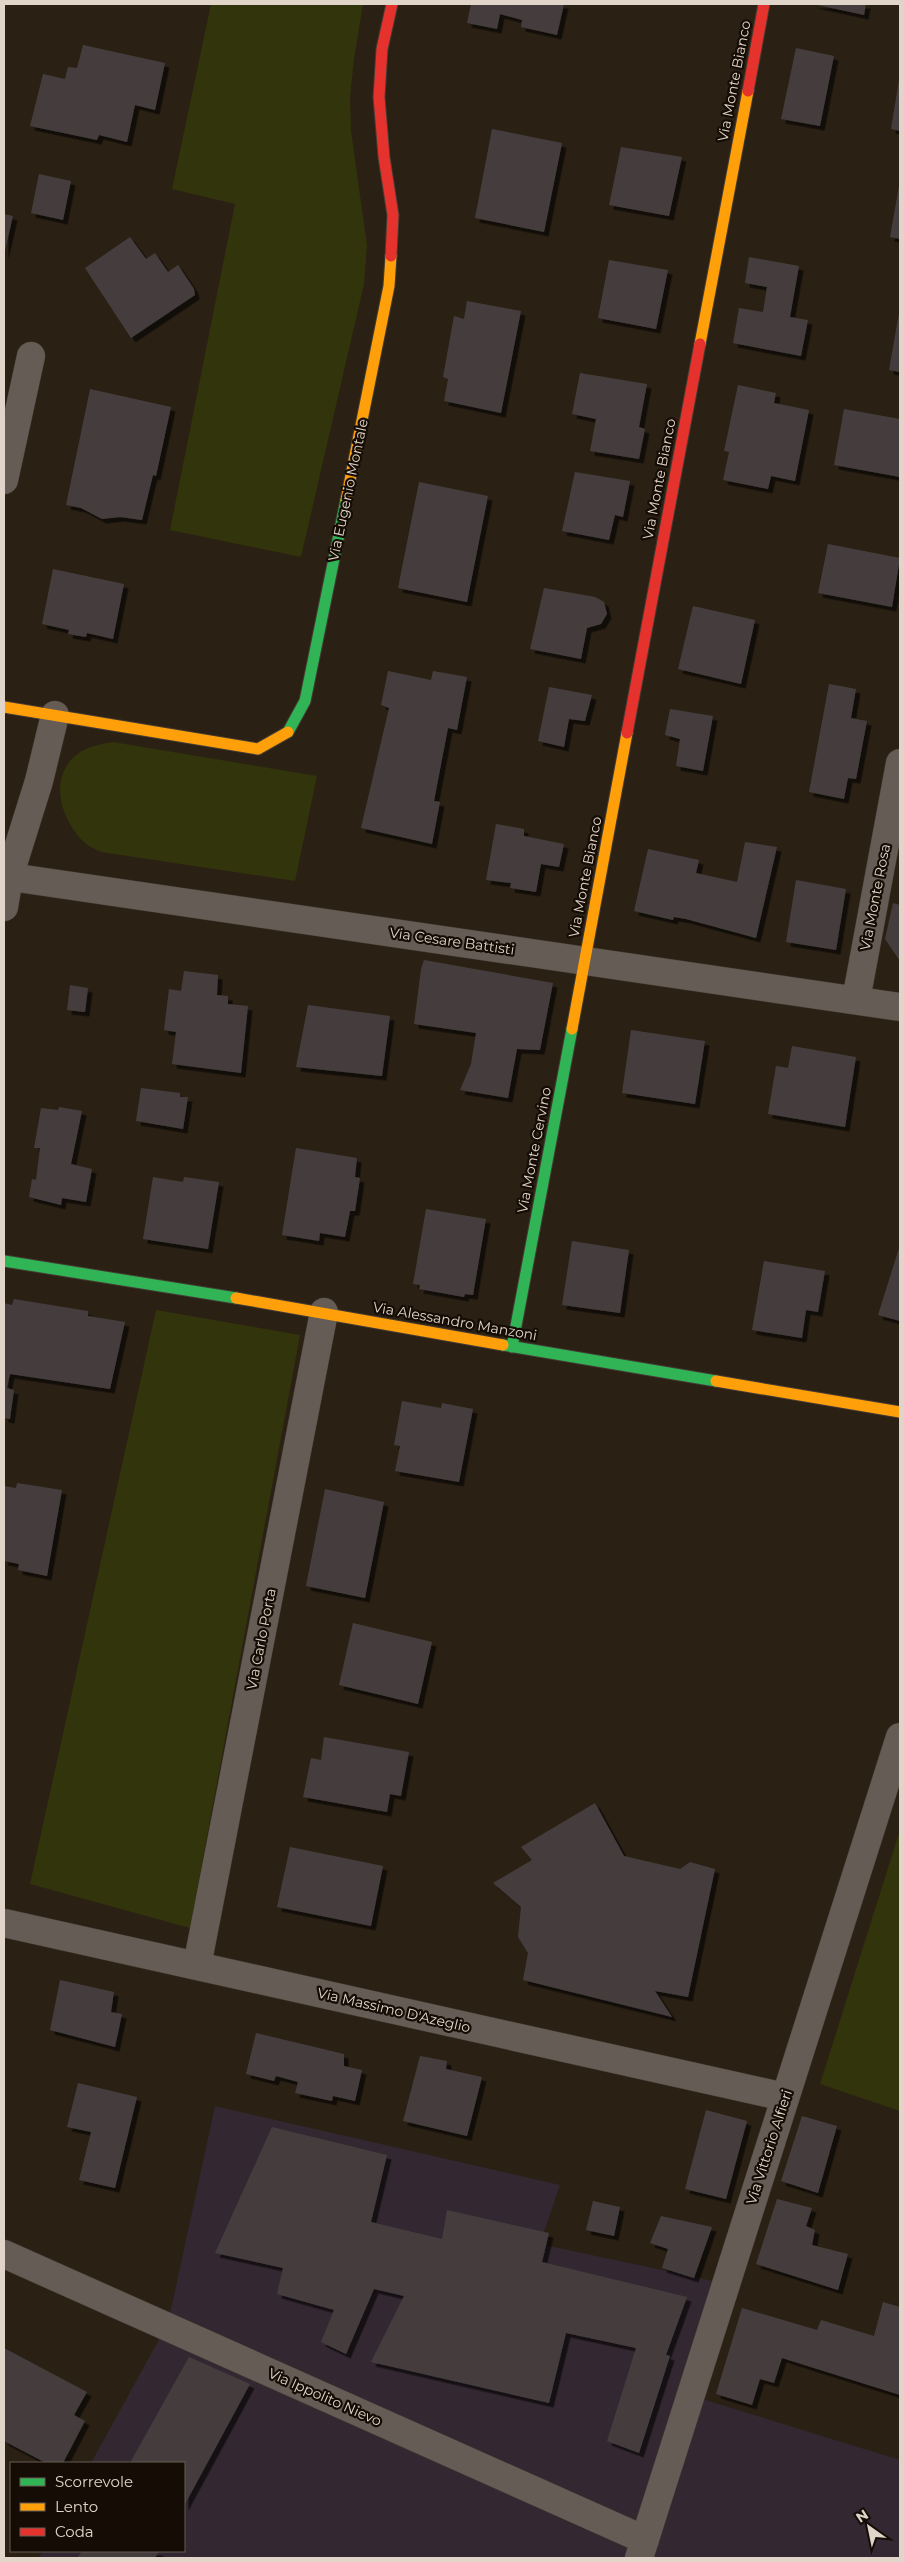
<svg xmlns="http://www.w3.org/2000/svg" width="904" height="2562" font-family="Montserrat,sans-serif">
	<style>
		.industrial { fill: #332731 }
		.green { fill: #32340b }
		.building { fill: #443e3e; filter: url(#shadow) }
		.lines { fill: none; stroke-linecap: round; stroke-linejoin: round }
		.street-casing { stroke: #443b33; stroke-width: 29 }
		.fast-casing { stroke: #443b33; stroke-width: 13 }
		.slow-casing { stroke: #443b33; stroke-width: 13 }
		.jam-casing { stroke: #443b33; stroke-width: 13 }
		.street { stroke: #655d55; stroke-width: 28 }
		.fast { stroke: #30b455; stroke-width: 11 }
		.slow { stroke: #ff9f0a; stroke-width: 11 }
		.jam { stroke: #e5322d; stroke-width: 11 }
		.labels { text-anchor: middle; dominant-baseline: central; stroke-width: 4.5; stroke-linejoin: round; paint-order: stroke }
		.street-label { font-size: 14px; fill: #e1d4c8; stroke: #150d05 }
	</style>
	<defs>
		<filter id="shadow"><feDropShadow dx="4.5" dy="4.5" stdDeviation="0" flood-color="#0009"/></filter>
	</defs>
	<rect width="100%" height="100%" fill="#2b2014"/>
	<path class="industrial" d="M215,2106L560,2185L540,2244L718,2282L633,2558H38L43,2551H184V2463H91L168,2323Z
		M699,2398L900,2460V2558H646Z"/>
	<path class="green" d="M211,4H363L354,59L350,97L351,131L367,245L364,284L301,557L170,530L235,204L172,189Z
		M113,742L317,776L295,881L101,852C95,849 87,846 82,840C59,817 48,774 80,752C90,746 102,744 113,742Z
		M156,1310L300,1335L190,1928L30,1884Z
		M900,1830V2111L820,2084Z"/>
	<path class="building" d="M471,4H564L557,35L521,27L522,20L500,14L497,29L467,23Z
		M813,4H866L864,15Z
		M83,45L165,63L155,110L135,105L127,142L99,135L97,140L30,126L43,74L65,79L68,67L77,68Z
		M796,48L834,56L820,126L781,119Z
		M899,80H900V131L891,129Z
		M492,129L562,143L544,232L475,218Z
		M621,147L682,157L669,216L609,205Z
		M39,174L71,181L63,220L31,213Z
		M899,186H900V239L890,237Z
		M4,214L13,216L4,255Z
		M130,237L146,259L155,253L168,272L178,265L194,289L195,295L131,338L85,268Z
		M749,257L799,266L790,317L808,320L801,356L733,343L739,308L763,312L767,287L745,283Z
		M609,260L668,270L656,329L598,318Z
		M467,301L521,311L501,413L444,401L448,379L443,377L454,316L464,319Z
		M899,313H900V372L889,370Z
		M580,373L647,384L639,427L645,429L639,459L590,451L596,419L572,414Z
		M738,385L776,393L774,403L809,410L795,481L771,476L768,489L723,480L729,452L724,451Z
		M90,389L171,407L156,476L153,475L142,520L120,517L102,519L81,508L66,505Z
		M844,409L900,419V477L834,465Z
		M575,472L630,481L623,517L615,515L609,540L562,531Z
		M419,482L488,496L467,602L398,588Z
		M828,544L900,558L892,607L818,593Z
		M53,569L124,584L113,639L87,633L86,637L68,634L69,630L42,624Z
		M544,588L595,597L604,602L607,614L601,624L587,628L581,659L530,649Z
		M693,606L755,620L741,684L678,669Z
		M388,671L431,680L433,671L467,677L457,730L448,728L434,801L440,802L432,844L361,828L389,708L381,705Z
		M829,684L856,689L851,718L867,721L856,779L848,778L844,799L809,792Z
		M549,687L592,695L585,721L569,719L564,747L538,741Z
		M670,709L713,716L703,771L676,766L680,739L665,735Z
		M496,824L524,829V836L564,844L559,867L541,864L536,892L510,888L511,883L486,880Z
		M745,842L777,847L756,938L686,919L674,917L673,920L634,911L648,849L699,860L696,873L737,882Z
		M796,880L846,889L836,950L786,942Z
		M893,903L900,905V961L885,939Z
		M424,960L553,983L540,1050L517,1049L508,1098L460,1090L471,1064L476,1033L414,1024L421,969Z
		M184,971L218,975L217,995L228,996V1004L248,1006L241,1073L172,1064L176,1032L164,1030L169,989L181,991Z
		M70,985L88,988L85,1012L67,1010Z
		M308,1005L390,1016L382,1076L296,1067Z
		M631,1030L705,1041L695,1104L622,1093Z
		M792,1046L856,1057L845,1127L768,1114L776,1066L788,1068Z
		M141,1088L180,1093V1097H188L183,1129L136,1121Z
		M59,1107L82,1111L71,1164L92,1169L86,1202L62,1198L61,1205L29,1197L32,1179L36,1180L40,1148H34L41,1108L58,1110Z
		M296,1148L357,1158L355,1177L360,1178L355,1211H350L345,1237L320,1233L319,1241L282,1235Z
		M153,1177L183,1182L184,1177L219,1182L208,1249L143,1239Z
		M426,1209L486,1219L473,1295L465,1294L464,1297L419,1289L420,1285L413,1284Z
		M572,1241L629,1250L620,1313L562,1305Z
		M900,1245V1321L878,1315Z
		M764,1261L825,1271L818,1312L806,1310L802,1338L752,1330Z
		M14,1299L88,1311V1316L125,1322L110,1389L10,1374L7,1388L14,1390L10,1419L4,1418V1303L12,1305Z
		M402,1401L441,1408L442,1403L473,1409L459,1482L395,1471L400,1446L394,1445Z
		M17,1483L62,1490L47,1576L18,1570L19,1564L4,1561V1486L16,1488Z
		M325,1489L384,1502L365,1598L306,1586Z
		M353,1623L432,1642L418,1704L339,1685Z
		M324,1737L409,1752L401,1796L390,1794L387,1812L303,1797L311,1758L321,1760Z
		M595,1803L624,1856L680,1869L690,1862L715,1869L688,1997L655,1991L672,2017L523,1980L528,1953L518,1937L521,1907L493,1883L532,1860L521,1847Z
		M290,1847L383,1866L371,1926L277,1907Z
		M60,1980L114,1992L111,2012L122,2014L115,2047L50,2030Z
		M256,2033L344,2054V2066L362,2070L355,2101L333,2096L332,2101L295,2093L298,2082L276,2076L274,2081L246,2074Z
		M420,2056L447,2061L446,2069L482,2077L467,2136L403,2121Z
		M78,2083L137,2097L115,2188L79,2180L91,2132L67,2127Z
		M706,2110L747,2121L726,2199L685,2189Z
		M802,2116L837,2126L818,2193L781,2181Z
		M272,2127L387,2155L371,2222L442,2239L447,2210L549,2233L542,2262L687,2297L666,2355L670,2356L639,2453L607,2441L636,2348L566,2333L549,2403L371,2362L404,2296L374,2289L346,2354L321,2342L334,2310L277,2294L283,2268L215,2253Z
		M777,2199L812,2208L806,2226L815,2230L812,2245L848,2254L838,2290L756,2264Z
		M593,2201L620,2207L614,2236L586,2230Z
		M661,2216L712,2227L694,2278L662,2268L668,2249L650,2243Z
		M883,2302L900,2307V2395L782,2358L774,2383L760,2379L752,2405L716,2394L742,2308L817,2330L821,2320L874,2336Z
		M4,2348L87,2392L74,2415L85,2421L63,2463H46L4,2441Z
		M189,2357L250,2384L184,2506V2463H130Z
		M82,2551H159L155,2558H77Z"/>
	<g class="lines">
		<defs>
			<path id="street" d="M4,480L31,356
				M4,876L900,1007
				M4,907L9,877L39,781L55,715
				M856,1000L900,763
				M4,1923L785,2097
				M197,1966L324,1312
				M4,2254L645,2540
				M639,2558L900,1737"/>
			<path id="fast" d="M288,732L305,701L346,500
				M4,1261L236,1298
				M503,1345L716,1381
				M512,1347L572,1029"/>
			<path id="slow" d="M700,344L748,91
				M346,500L389,286L391,256
				M4,707L258,749L288,732
				M572,1029L627,733
				M236,1298L503,1345
				M716,1381L900,1412"/>
			<path id="jam" d="M748,91L764,4
				M391,256L393,215L384,157L379,97L382,49L392,4
				M627,733L700,344"/>
		</defs>
		<use href="#street" class="street-casing"/>
		<use href="#fast" class="fast-casing"/>
		<use href="#slow" class="slow-casing"/>
		<use href="#jam" class="jam-casing"/>
		<use href="#street" class="street"/>
		<use href="#fast" class="fast"/>
		<use href="#slow" class="slow"/>
		<use href="#jam" class="jam"/>
	</g>
	<g class="labels">
		<g class="street-label">
			<text transform="translate(734 81) rotate(-79)">Via Monte Bianco</text>
			<text transform="translate(659 479) rotate(-79)">Via Monte Bianco</text>
			<text transform="translate(348 490) rotate(-78)">Via Eugenio Montale</text>
			<text transform="translate(585 877) rotate(-79)">Via Monte Bianco</text>
			<text transform="translate(875 897) rotate(-79)">Via Monte Rosa</text>
			<text transform="translate(452 941) rotate(8)">Via Cesare Battisti</text>
			<text transform="translate(534 1150) rotate(-79)">Via Monte Cervino</text>
			<text transform="translate(455 1321) rotate(10)">Via Alessandro Manzoni</text>
			<text transform="translate(261 1639) rotate(-79)">Via Carlo Porta</text>
			<text transform="translate(394 2010) rotate(13)">Via Massimo D'Azeglio</text>
			<text transform="translate(769 2147) rotate(-72)">Via Vittorio Alfieri</text>
			<text transform="translate(325 2397) rotate(24)">Via Ippolito Nievo</text>
		</g>
	</g>
	<rect width="904" height="2562" fill="none" stroke="#e1d4c8" stroke-width="10"/>
	<rect x="10" y="2462" width="175" height="90" fill="#150d05" stroke="#675d53"/>
	<rect x="20" y="2478" width="25" height="8" fill="#30b455" stroke="#675d53"/>
	<text x="55" y="2487" font-size="15" fill="#e1d4c8">Scorrevole</text>
	<rect x="20" y="2503" width="25" height="8" fill="#ff9f0a" stroke="#675d53"/>
	<text x="55" y="2512" font-size="15" fill="#e1d4c8">Lento</text>
	<rect x="20" y="2528" width="25" height="8" fill="#e5322d" stroke="#675d53"/>
	<text x="55" y="2537" font-size="15" fill="#e1d4c8">Coda</text>
	<g transform="translate(869 2527) rotate(327)" stroke="#150d05" stroke-width="4" paint-order="stroke">
	<path d="M0-4L9 19L0 12L-9 19Z" fill="#e1d4c8"/>
	<text y="-8" font-size="14" font-weight="bold" text-anchor="middle" fill="#e1d4c8">N</text>
	</g>
</svg>
